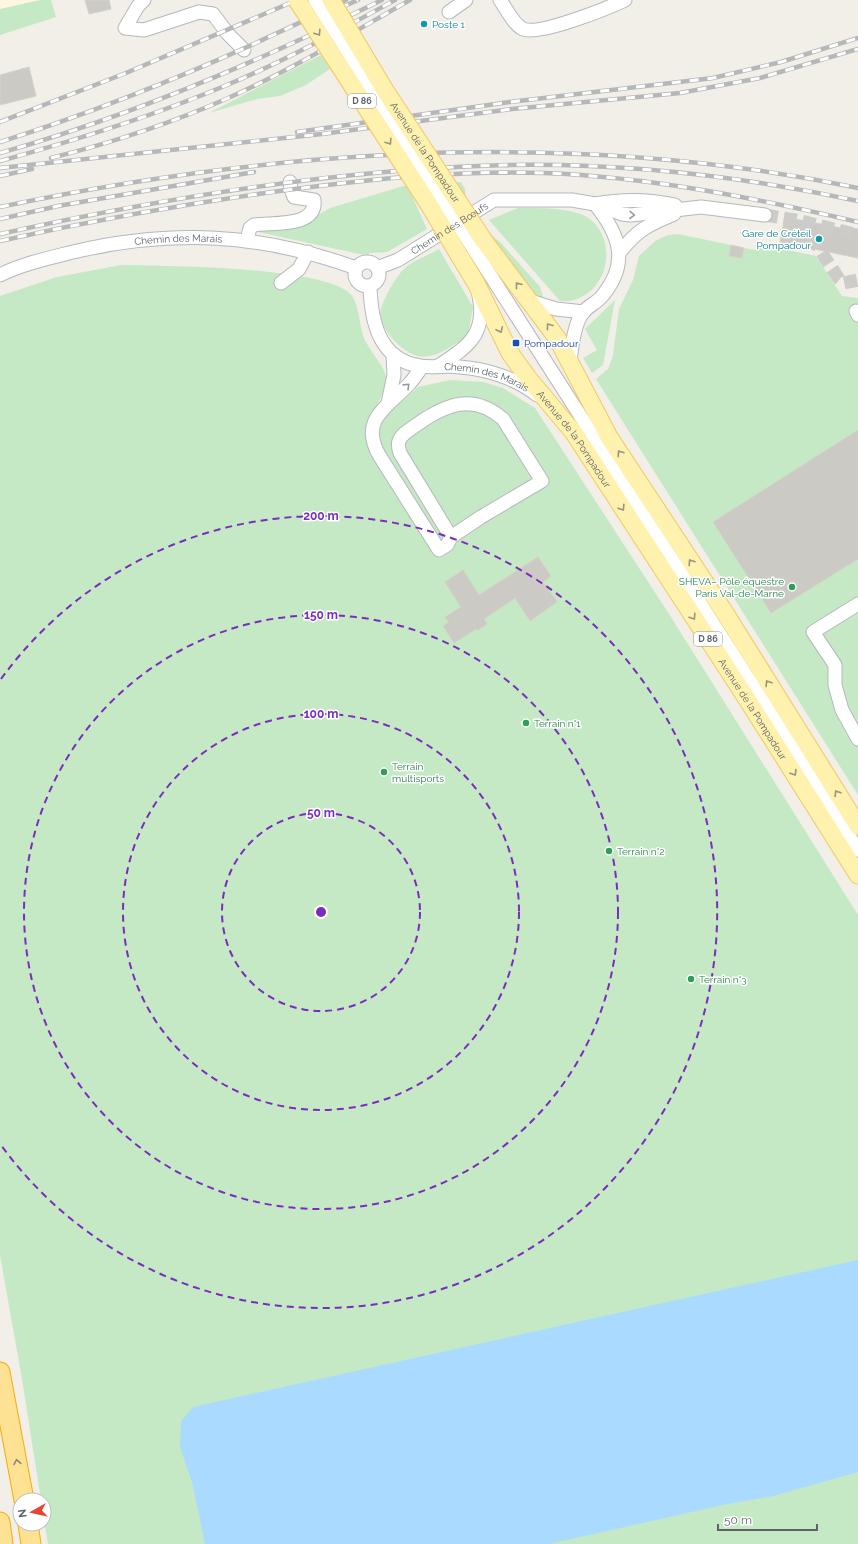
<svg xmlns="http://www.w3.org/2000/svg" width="858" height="1544" font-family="Raleway,sans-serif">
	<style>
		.commercial { fill: #fef7e0 }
		.green { fill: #c5e8c5 }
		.water { fill: #aadaff }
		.building { fill: #cccac5; stroke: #d6d1c6 }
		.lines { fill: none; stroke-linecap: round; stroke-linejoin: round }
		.minor-tunnel { stroke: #ccccc8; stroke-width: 13; stroke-dasharray: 13 6; stroke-linecap: butt }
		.minor-casing { stroke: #b5b8bc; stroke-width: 15 }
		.major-casing { stroke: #f2c960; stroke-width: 19 }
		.highway-casing { stroke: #f9ab00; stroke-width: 21 }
		.minor { stroke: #fff; stroke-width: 13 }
		.major { stroke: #fff2af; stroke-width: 17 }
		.highway { stroke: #fde293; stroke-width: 19 }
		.rail-casing { stroke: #b6b7b8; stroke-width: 4.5 }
		.rail { stroke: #fff; stroke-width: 3; stroke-dasharray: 9; stroke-linecap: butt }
		.minor-bridge-casing { stroke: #b5b8bc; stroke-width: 15; stroke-linecap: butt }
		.major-bridge-casing { stroke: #f2c960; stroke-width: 19; stroke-linecap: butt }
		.minor-bridge { stroke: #fff; stroke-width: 13 }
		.major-bridge { stroke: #fff2af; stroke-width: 17 }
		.oneway { stroke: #979581 }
		.oneway2 { stroke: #979a9d }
		.oneway3 { stroke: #8e8975 }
		.ring { fill: none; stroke: #7b2cbf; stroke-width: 2; stroke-dasharray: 7 5 }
		.culture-dot { fill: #0f9aa8; stroke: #fff; stroke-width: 1.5 }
		.transit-dot { fill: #1a4fb4; stroke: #fff; stroke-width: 1.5 }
		.leisure-dot { fill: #2e9e5b; stroke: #fff; stroke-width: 1.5 }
		.labels { text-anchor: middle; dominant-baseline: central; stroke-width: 3; stroke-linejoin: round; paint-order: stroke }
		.shield { fill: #fff; stroke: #8f9295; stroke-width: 1 }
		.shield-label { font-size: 9px; font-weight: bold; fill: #5f6368 }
		.culture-label { font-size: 10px; fill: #0d838f; stroke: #fff; text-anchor: start }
		.street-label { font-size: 10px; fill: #5f6368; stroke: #fff }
		.transit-label { font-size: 10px; fill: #164399; stroke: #fff; text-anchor: start }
		.leisure-label { font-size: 10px; fill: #27864d; stroke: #fff; text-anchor: start }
		.centre { fill: #7b2cbf; stroke: #fff; stroke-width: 2 }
		.ring-label { font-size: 12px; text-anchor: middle; font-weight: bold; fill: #7b2cbf; stroke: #fff; stroke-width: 3; stroke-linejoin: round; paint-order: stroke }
	</style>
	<rect width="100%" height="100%" fill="#f1efe8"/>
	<path class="commercial" d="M0,0H49L0,15Z"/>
	<path class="green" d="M40,0H51L56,17L0,35V9Z
		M321,55L330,69L306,85L280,96L257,99L209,113Z
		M461,182L465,189L466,199L486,231L501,243L540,287L544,300L529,290L485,232L454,183Z
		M407,185L427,229L387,252L369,253V256L258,232L259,229L304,223L330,208Z
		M518,208C537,208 576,207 591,220C622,247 603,304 560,301L489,220Z
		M678,234L731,245L729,256L742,258L744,248L755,250L763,245L816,256L842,296L858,298V795L596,379L608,369L613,355L619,309L633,280L639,256L655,241L668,235Z
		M439,249L473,307L468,335C455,344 435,360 418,356C403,353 381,330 380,315C380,304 396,276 404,269C413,260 429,255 439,249Z
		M121,265C160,266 332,266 352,296C361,309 358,329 367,344C383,371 396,374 376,406L387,415L418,387L450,380L483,382L503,388L535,408L669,614L858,915V1544H48L44,1520V1500H41L22,1379L0,1255V296L57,277Z
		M615,300L603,365L592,373L583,358L597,350L585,329Z"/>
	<path class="water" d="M858,1260V1472L773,1496L727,1504L549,1544H205L192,1482L180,1447L181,1421L193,1407Z"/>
	<path class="building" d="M85,0H109L111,9L89,14Z
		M29,67L36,96L0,105V75Z
		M785,217L841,228V226L858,229V258L780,242Z
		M731,245L744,248L742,258L729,256Z
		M858,430V559L771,613L713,522Z
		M538,557L551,576L543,582L557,602L530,621L515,598L484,619L487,624L478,630L476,629L454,643L443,626L449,622L445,617L461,607L445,582L463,570L479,595Z"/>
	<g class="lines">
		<path class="minor-tunnel" d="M765,215L801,221L858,235
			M801,221L839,279L844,283L858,280"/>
		<defs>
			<g id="minor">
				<path d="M144,0L138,6L125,28L144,30L199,12L213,14L228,34L244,50"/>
				<path d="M500,0C506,8 513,24 523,29C539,36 608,8 625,0"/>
				<path d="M449,12L466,0"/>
				<path d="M595,204C622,199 648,199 675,205"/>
				<path d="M247,240L250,228L254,225C272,222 317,228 314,200L294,197L291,189L290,182"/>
				<path d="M473,248L858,850"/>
				<path d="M620,252C638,229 648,225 674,214"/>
				<circle cx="367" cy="274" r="12"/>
				<path id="s1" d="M377,268L398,260L494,200H572L595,204L622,214L631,215L701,207L765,215"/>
				<path id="s2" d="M0,275C22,264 49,258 73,252C172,229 260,233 356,268"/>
				<path d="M281,283L299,269L308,252"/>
				<path id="s3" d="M370,286C371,321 379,360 420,366C433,368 447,365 460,367C486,369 516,378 537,395"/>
				<path d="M530,301L556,309L584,312"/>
				<path d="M856,311L858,315"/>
				<path d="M570,361C572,346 574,323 584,311C590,305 598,302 603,295C630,262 619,234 595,204"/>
				<path d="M438,366C467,348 487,334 479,296"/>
				<path d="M422,367C418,372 414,379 409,384C388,407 359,419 379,455L439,550L447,545L451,537L481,517L542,481L503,419C467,388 437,410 405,433C398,439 397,444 400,453L451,537"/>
				<path d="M388,403L394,375L393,354"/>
				<path d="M858,604L813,632L835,665V685L842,710L858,739"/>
			</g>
			<g id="major">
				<path d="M484,241L557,338L609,437L725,613L858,826"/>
				<path id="s4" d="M459,255L476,283L510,353L528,378L574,433L749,702L858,875"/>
			</g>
			<path id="highway" d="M0,1372L24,1500
				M0,1522L3,1544
				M28,1524L31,1544"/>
		</defs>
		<use href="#minor" class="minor-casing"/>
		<use href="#major" class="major-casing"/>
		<use href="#highway" class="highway-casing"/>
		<use href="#minor" class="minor"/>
		<use href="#major" class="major"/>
		<use href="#highway" class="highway"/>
		<defs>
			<path id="rail" d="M340,8L358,0
				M0,122L126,73L297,0
				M297,132L510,102L713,78L781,62L858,38
				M0,142C119,104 234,56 346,0
				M0,153C106,123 209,82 308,36C333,24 357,12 382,0
				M51,158C111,143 169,124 226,99C290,71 350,34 410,0
				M0,161C77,140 153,116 227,85C285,61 340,30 395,0
				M0,168L322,134L512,109L680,93L760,78L858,49
				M0,176L32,169
				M0,207C281,148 575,129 858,188
				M0,219L58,206L254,172
				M0,234C150,201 302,175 456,167C590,159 727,173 858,201
				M0,241C95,220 191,203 287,190C372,179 458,170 544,173C650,177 755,198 858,222"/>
		</defs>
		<use href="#rail" class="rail-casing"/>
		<use href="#rail" class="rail"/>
		<defs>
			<path id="minor-bridge" d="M315,0L473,248"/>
			<g id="major-bridge">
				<path d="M297,0L428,203L459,255"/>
				<path id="s5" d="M331,0L386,92L484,241"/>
			</g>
		</defs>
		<use href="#minor-bridge" class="minor-bridge-casing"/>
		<use href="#major-bridge" class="major-bridge-casing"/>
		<use href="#minor-bridge" class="minor-bridge"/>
		<use href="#major-bridge" class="major-bridge"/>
	</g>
	<defs><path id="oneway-chevron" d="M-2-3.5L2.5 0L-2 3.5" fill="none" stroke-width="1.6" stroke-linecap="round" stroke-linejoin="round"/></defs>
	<g class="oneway">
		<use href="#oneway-chevron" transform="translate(318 33) rotate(57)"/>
		<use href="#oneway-chevron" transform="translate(389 142) rotate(57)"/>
		<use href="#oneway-chevron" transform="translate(518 285) rotate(-128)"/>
		<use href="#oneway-chevron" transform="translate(549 326) rotate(-126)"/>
		<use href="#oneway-chevron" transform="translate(500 330) rotate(65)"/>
		<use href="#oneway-chevron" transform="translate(620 453) rotate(-123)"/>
		<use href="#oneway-chevron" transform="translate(622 508) rotate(57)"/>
		<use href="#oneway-chevron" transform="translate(691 562) rotate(-123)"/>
		<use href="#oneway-chevron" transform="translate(693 617) rotate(57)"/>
		<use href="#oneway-chevron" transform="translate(768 683) rotate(-122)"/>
		<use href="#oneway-chevron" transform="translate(794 773) rotate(58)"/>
		<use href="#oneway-chevron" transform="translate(837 793) rotate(-122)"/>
	</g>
	<g class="oneway2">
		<use href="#oneway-chevron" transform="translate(632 215) rotate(2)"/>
		<use href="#oneway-chevron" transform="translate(407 386) rotate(-44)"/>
	</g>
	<use class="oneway3" href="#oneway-chevron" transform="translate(17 1462) rotate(-100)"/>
	<g class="ring">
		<circle cx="321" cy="912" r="99"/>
		<circle cx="321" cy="912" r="198"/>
		<circle cx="321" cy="912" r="297"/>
		<path d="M1 679A396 396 0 1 1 1 1145"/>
	</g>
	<g class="culture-dot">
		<circle cx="424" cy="24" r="4"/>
		<circle cx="819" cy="239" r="4"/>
	</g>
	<rect class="transit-dot" x="512" y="339" width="8" height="8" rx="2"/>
	<g class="leisure-dot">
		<circle cx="792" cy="587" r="4"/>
		<circle cx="526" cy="723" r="4"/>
		<circle cx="384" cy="772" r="4"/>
		<circle cx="609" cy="851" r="4"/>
		<circle cx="691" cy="979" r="4"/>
	</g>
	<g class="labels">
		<g class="shield">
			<rect x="348" y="94" width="28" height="14" rx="3"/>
			<rect x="694" y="632" width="28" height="14" rx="3"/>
		</g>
		<g class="shield-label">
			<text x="362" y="101">D 86</text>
			<text x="708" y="639">D 86</text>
		</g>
		<g class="culture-label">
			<text x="432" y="24">Poste 1</text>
			<text x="811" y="233" text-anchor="end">Gare de Créteil<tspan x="811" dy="12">Pompadour</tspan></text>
		</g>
		<g class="street-label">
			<text stroke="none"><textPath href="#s5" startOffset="179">Avenue de la Pompadour</textPath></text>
			<text stroke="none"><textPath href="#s1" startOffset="83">Chemin des Bœufs</textPath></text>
			<text stroke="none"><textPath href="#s2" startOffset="183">Chemin des Marais</textPath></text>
			<text stroke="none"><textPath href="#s3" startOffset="172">Chemin des Marais</textPath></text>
			<text stroke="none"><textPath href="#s4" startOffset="218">Avenue de la Pompadour</textPath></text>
			<text stroke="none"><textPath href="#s4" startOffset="542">Avenue de la Pompadour</textPath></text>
		</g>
		<g class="transit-label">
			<text x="524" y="343">Pompadour</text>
		</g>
		<g class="leisure-label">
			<text x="784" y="581" text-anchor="end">SHEVA– Pôle équestre<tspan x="784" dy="12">Paris Val-de-Marne</tspan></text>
			<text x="534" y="723">Terrain n°1</text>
			<text x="392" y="766">Terrain<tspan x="392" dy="12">multisports</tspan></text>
			<text x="617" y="851">Terrain n°2</text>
			<text x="699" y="979">Terrain n°3</text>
		</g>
	</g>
	<circle cx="321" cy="912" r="6" class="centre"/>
	<g class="ring-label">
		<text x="321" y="520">200 m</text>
		<text x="321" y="619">150 m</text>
		<text x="321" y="718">100 m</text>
		<text x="321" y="817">50 m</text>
	</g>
	<g transform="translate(32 1512) rotate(262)"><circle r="19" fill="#ffffff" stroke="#bfc1c3"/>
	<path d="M0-3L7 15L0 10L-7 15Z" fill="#ea4335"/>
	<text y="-6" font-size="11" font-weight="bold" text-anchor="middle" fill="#5f6368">N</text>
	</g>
	<path d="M718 1524v6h99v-6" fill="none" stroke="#5f6368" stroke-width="2"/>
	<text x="724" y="1524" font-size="12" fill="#5f6368" stroke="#ffffff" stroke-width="3" paint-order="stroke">50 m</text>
</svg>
